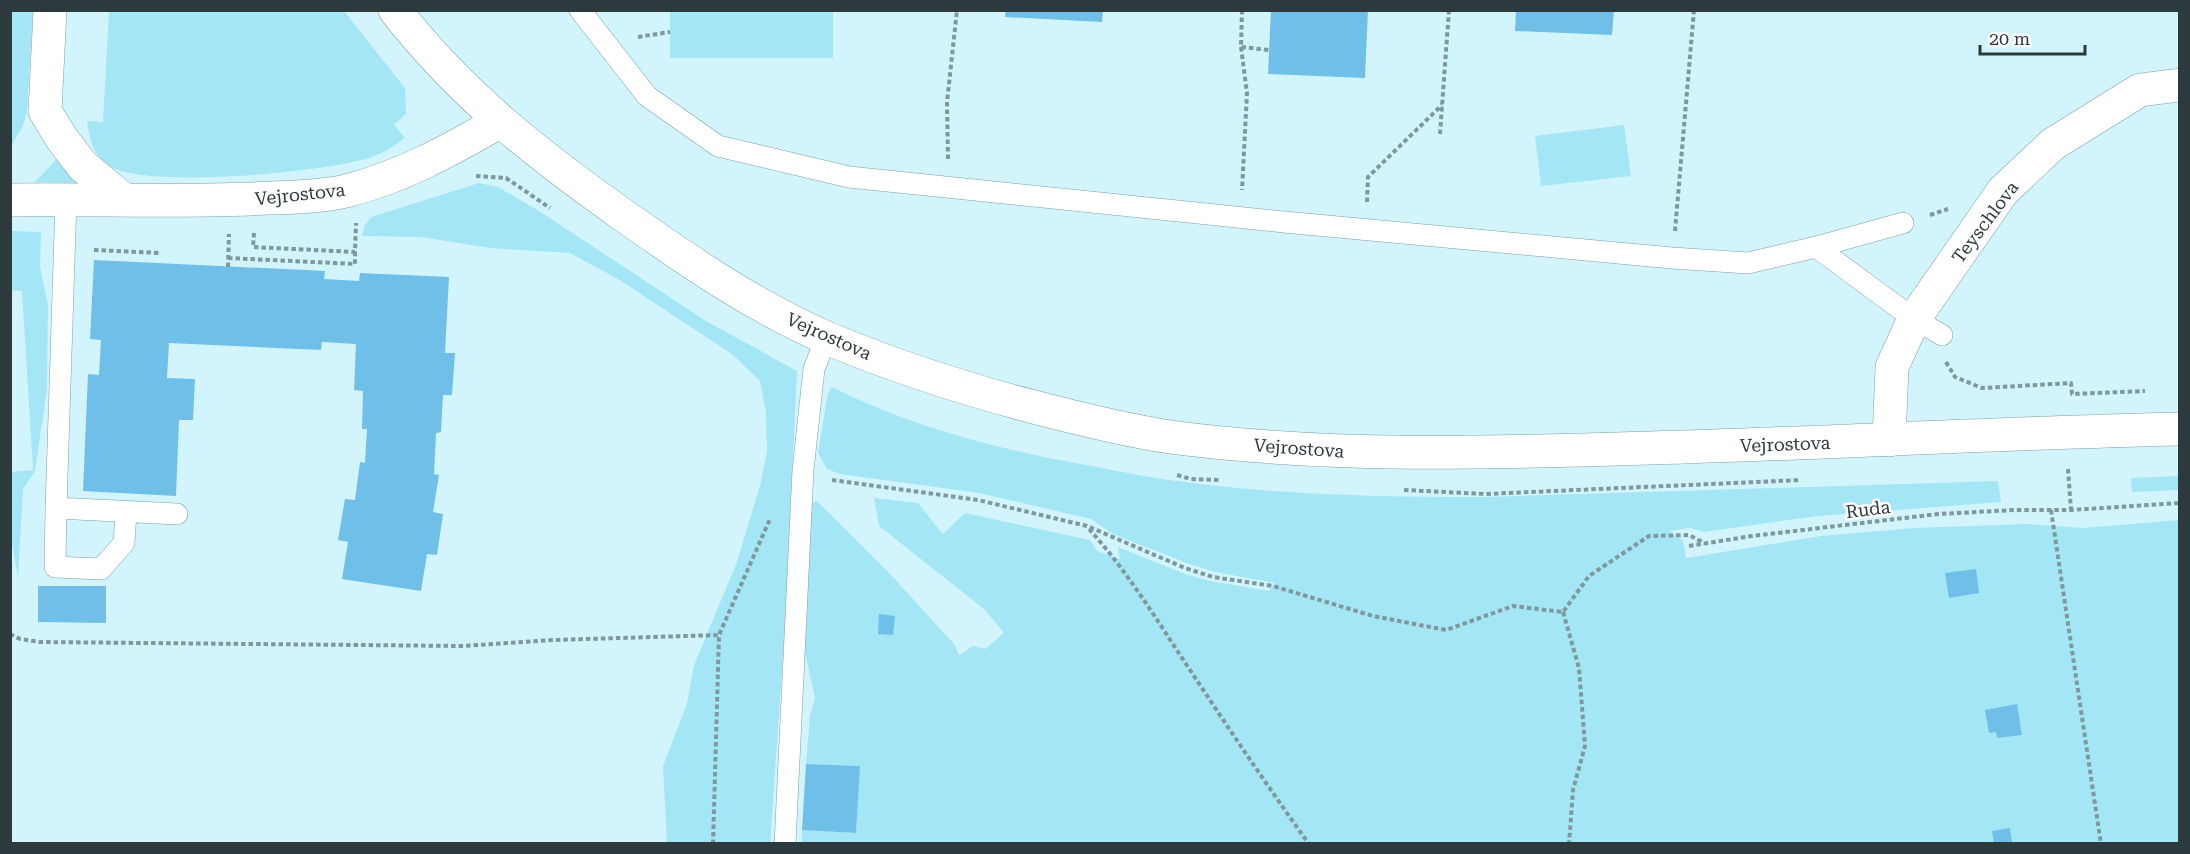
<svg xmlns="http://www.w3.org/2000/svg" width="2190" height="854" font-family="'Roboto Serif',serif">
	<style>
		.green { fill: #a4e6f5 }
		.building { fill: #70bfe9 }
		.lines { fill: none; stroke-linecap: round; stroke-linejoin: round }
		.service-casing { stroke: #7d9ea6; stroke-width: 22 }
		.minor-casing { stroke: #7d9ea6; stroke-width: 34 }
		.tertiary-casing { stroke: #7d9ea6; stroke-width: 34 }
		.path { stroke: #7f989d; stroke-width: 4; stroke-dasharray: 4.5 3; stroke-linecap: butt }
		.service { stroke: #fff; stroke-width: 21 }
		.minor { stroke: #fff; stroke-width: 33 }
		.tertiary { stroke: #fff; stroke-width: 33 }
		.labels { text-anchor: middle; dominant-baseline: central; stroke-width: 5; stroke-linejoin: round; paint-order: stroke }
		.street-label { font-size: 18px; fill: #2c3a3d; stroke: #fff }
	</style>
	<rect width="100%" height="100%" fill="#d2f5fd"/>
	<path class="green" d="M11,10L33,11L27,111L23,126L11,146Z
		M109,11H344L405,88L406,114L394,125L405,138C394,146 382,154 369,158C324,172 144,190 108,165C92,154 90,139 87,121L103,122Z
		M670,11H833V58H670Z
		M1624,125L1631,176L1541,186L1535,136Z
		M63,149L83,183L35,182L54,162Z
		M479,183L498,187L539,211L706,321L797,371L784,643L770,843H667L663,766L687,704L694,665L737,562L761,482L767,451L766,413L760,381L732,354L618,279L570,253L490,248L421,237L362,236L365,225L371,217Z
		M11,231L41,232L40,267L48,305L47,390L35,471L23,489L18,577L11,537V472L33,470L22,291L11,290Z
		M832,387C915,429 1006,451 1097,467C1124,472 1150,478 1177,481C1279,495 1383,497 1486,497L1998,481L2001,502L1818,516L1704,532L1690,528L1670,531L1683,541L1686,558L1821,536L1914,528L2028,524L2083,528L2179,520V843L802,844V830L856,833L859,766L806,764L810,716L815,698L803,643L810,505L817,501L891,575L955,645L959,655L973,646L985,649L1004,633L984,609L879,526L874,498L918,503L943,534L965,513L1090,540L1097,551L1120,559L1118,547L1185,574L1210,581L1269,591L1275,583L1215,572L1189,564L1113,534L1091,519L979,493L840,474L827,469L818,453L828,393Z
		M2179,476V490L2132,492L2131,478Z"/>
	<path class="building" d="M1006,10H1103L1102,22L1005,17Z
		M1271,10H1368L1365,78L1268,74Z
		M1516,10H1614L1612,35L1515,31Z
		M94,260L325,271L324,279L359,281L360,273L449,277L445,353H455L452,395H443L441,432L436,433L434,474L439,475L433,512L443,514L437,555L427,554L421,591L342,579L348,542L338,540L345,499L355,500L360,462L365,463L367,429H362L363,391L354,390L356,344L322,342L321,350L169,343L167,378L195,379L193,420H179L176,496L83,491L88,374L99,375L101,340L90,339Z
		M1976,569L1979,593L1949,598L1945,573Z
		M38,586H106V623L38,622Z
		M879,614L895,616L893,635L878,634Z
		M2017,704L2022,735L1997,738L1996,732L1989,733L1985,710Z
		M806,764L860,766L856,833L802,830Z
		M2010,828L2012,844H1994L1992,831Z"/>
	<g class="lines">
		<defs>
			<path id="service" d="M580,10L647,96L718,146L849,177L1284,222L1672,258L1748,263L1816,247L1903,223
				M66,200L56,508L177,514
				M1816,247L1914,319L1942,335
				M56,508L55,567L101,569L124,543L126,512
				M785,844L803,470L814,369L826,338"/>
			<path id="minor" d="M50,10L45,111L62,139L83,166L123,199
				M10,200C91,199 171,202 251,199C283,197 316,198 346,191C402,177 450,150 499,122
				M1889,440L1892,367L1914,319L2003,191L2053,144L2140,90L2180,85"/>
			<path id="tertiary" d="M395,10C461,95 537,154 623,215C688,261 755,307 829,339C894,366 962,388 1030,406C1076,418 1123,430 1170,437C1330,458 1490,453 1651,448C1827,443 2003,433 2180,429"/>
		</defs>
		<use href="#service" class="service-casing"/>
		<use href="#minor" class="minor-casing"/>
		<use href="#tertiary" class="tertiary-casing"/>
		<path class="path" d="M1242,10L1241,47L1269,50
			M638,37L670,32
			M1241,47L1247,93L1242,190
			M1440,134L1449,10
			M948,159L947,102L957,10
			M476,176L506,178L550,208
			M1367,202L1368,177L1442,105
			M1930,215L1948,209
			M1675,231L1694,10
			M254,233L253,247L355,252L356,223
			M94,250L161,253
			M228,258L355,264V252
			M228,267L229,234
			M1946,362L1955,377L1982,388L2071,383L2072,394L2145,391
			M2068,469L2071,510
			M1177,475L1191,479L1220,480
			M832,480L978,500L1087,526L1185,568L1213,577L1273,586L1373,616L1446,630L1513,606L1563,612L1589,576L1649,536L1689,535L1706,544
			M1404,490L1486,494L1801,480
			M2051,510L2101,844
			M1089,529C1128,572 1158,622 1190,670C1229,729 1268,787 1309,844
			M1689,546L1752,536L1938,514L2015,510H2071L2180,503
			M1563,612L1579,668L1585,746L1573,790L1569,844
			M10,634L20,639L40,642L464,646L553,640L719,635
			M713,844L719,635L770,519"/>
		<use href="#service" class="service"/>
		<use href="#minor" class="minor"/>
		<use href="#tertiary" class="tertiary"/>
	</g>
	<g class="labels">
		<g class="street-label">
			<text transform="translate(300 194) rotate(-6)">Vejrostova</text>
			<text transform="translate(1985 222) rotate(-53)">Teyschlova</text>
			<text transform="translate(829 336) rotate(24)">Vejrostova</text>
			<text transform="translate(1785 444) rotate(-2)">Vejrostova</text>
			<text transform="translate(1299 448) rotate(4)">Vejrostova</text>
			<text transform="translate(1868 509) rotate(-7)">Ruda</text>
		</g>
	</g>
	<rect width="2190" height="854" fill="none" stroke="#2c3a3d" stroke-width="24"/>
	<path d="M1980 45v9h105v-9" fill="none" stroke="#2c3a3d" stroke-width="3"/>
	<text x="1989" y="45" font-size="18" fill="#2c3a3d" stroke="#ffffff" stroke-width="4.5" paint-order="stroke">20 m</text>
</svg>
